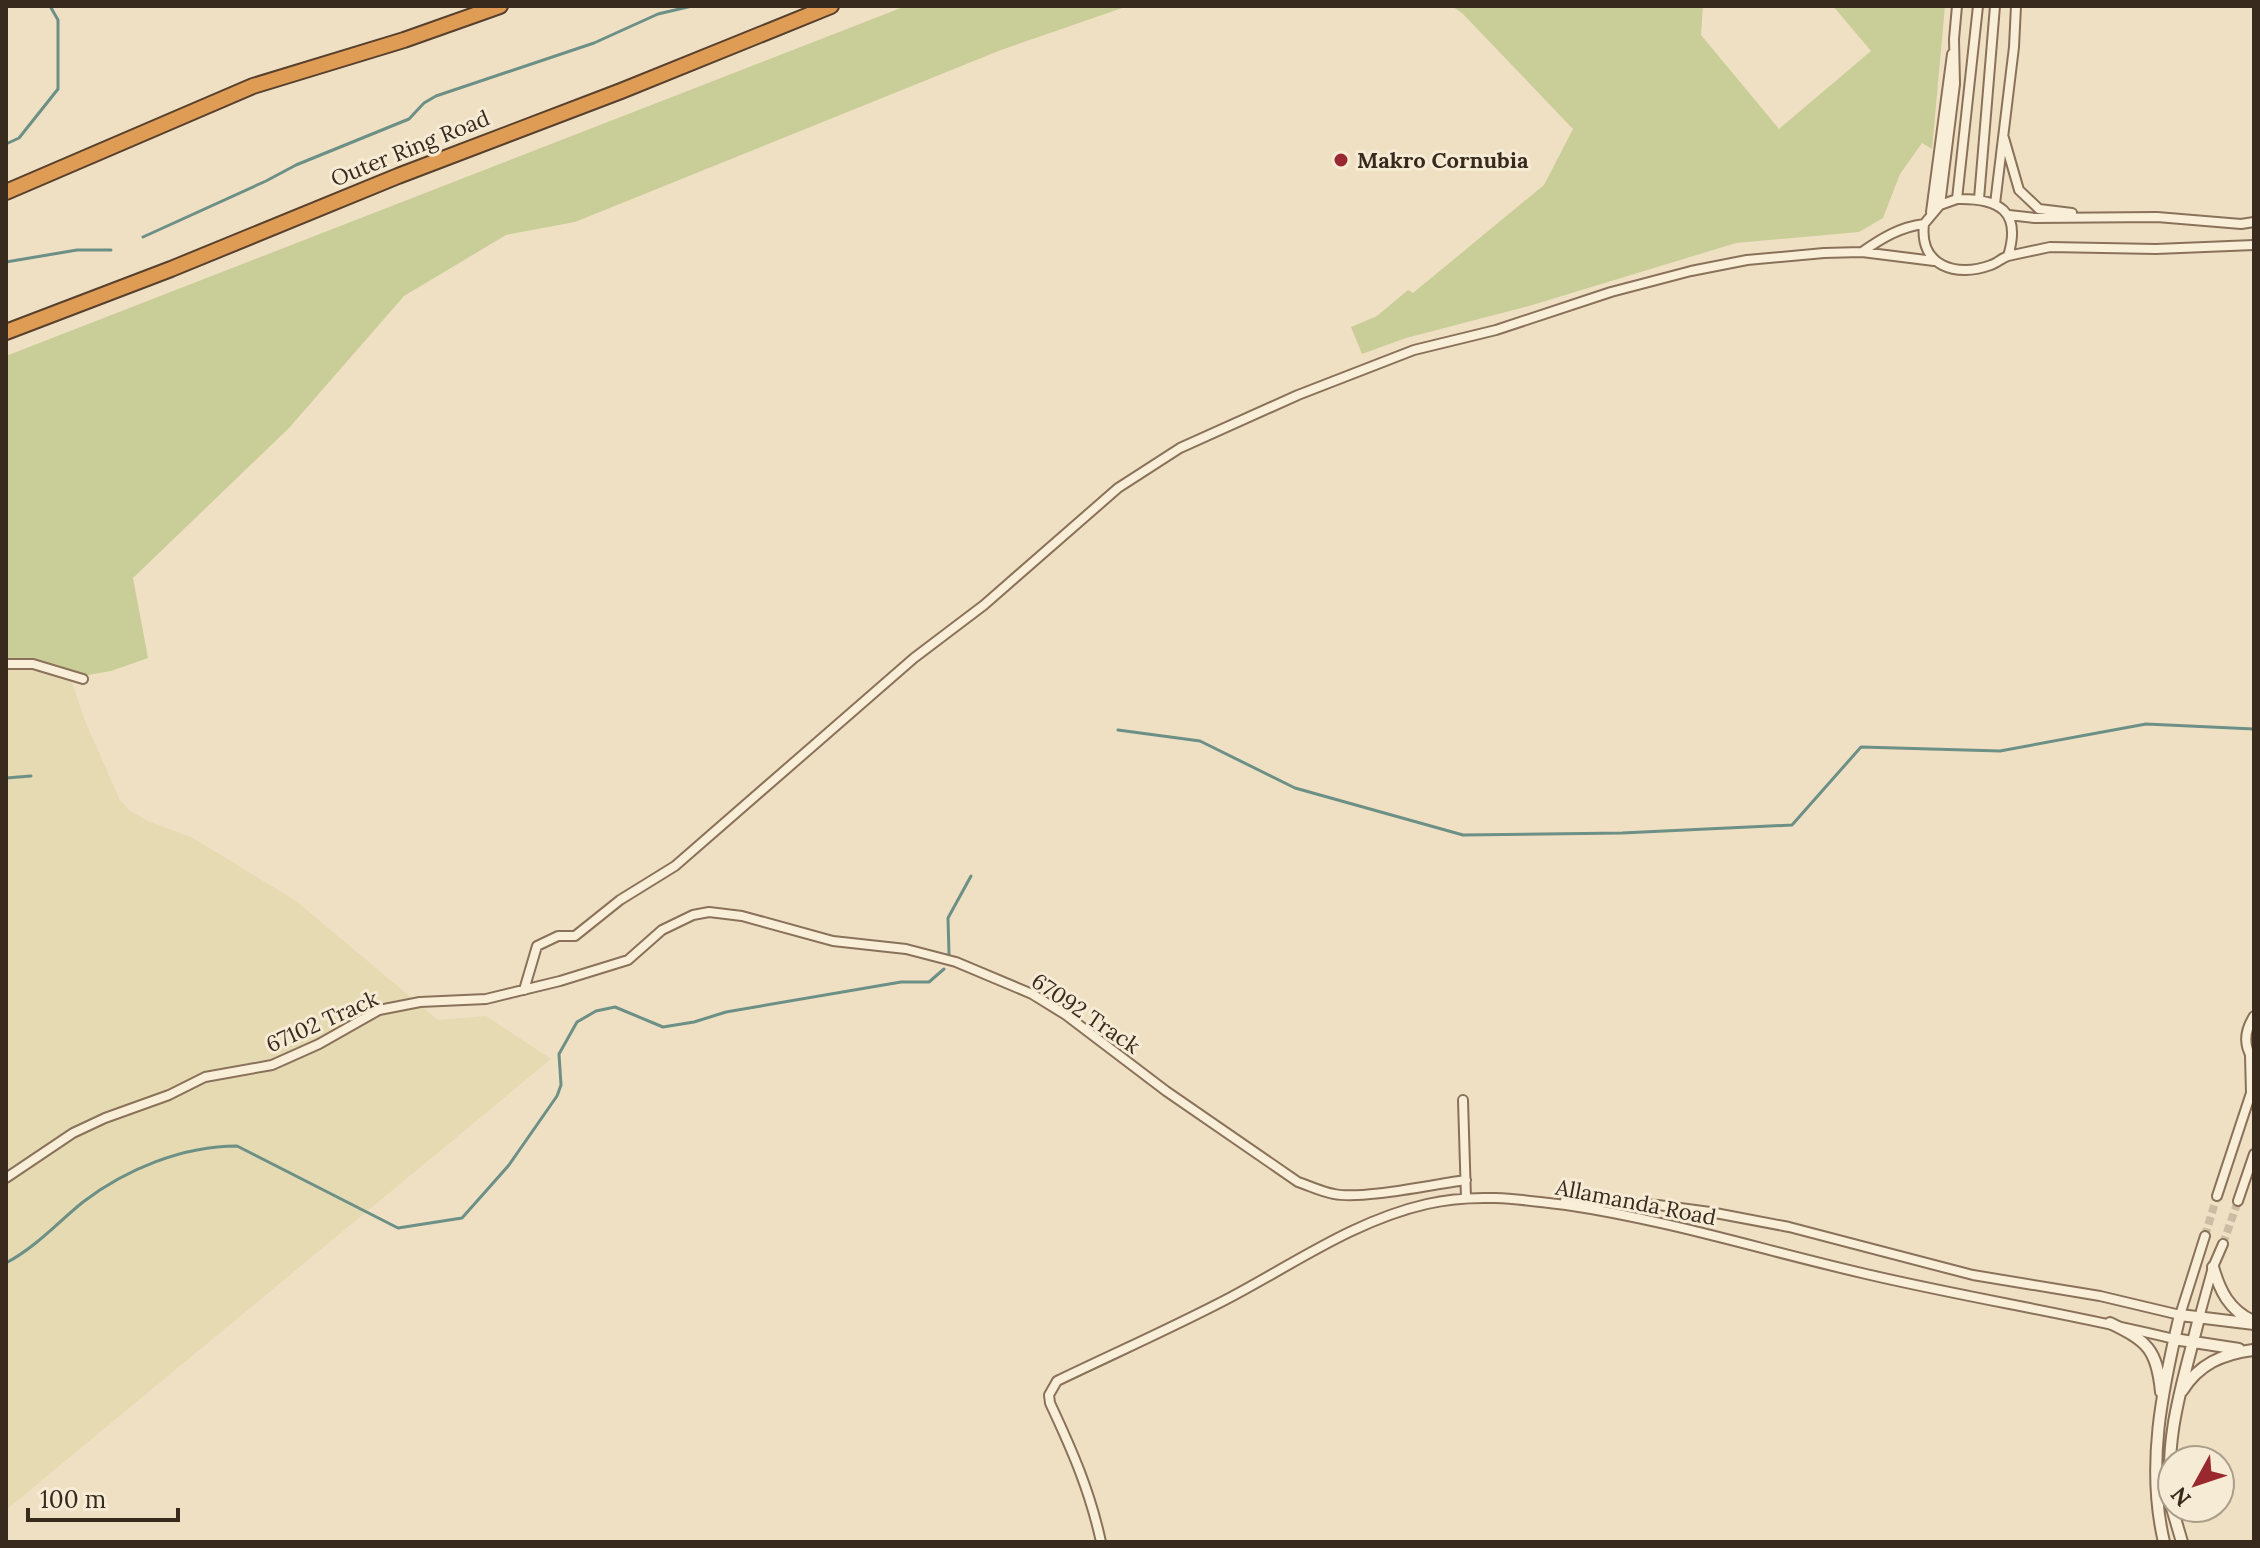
<svg xmlns="http://www.w3.org/2000/svg" width="2260" height="1548" font-family="Lora,serif">
	<style>
		.farmland { fill: #e5dab1 }
		.green { fill: #c9cd97 }
		.lines { fill: none; stroke-linecap: round; stroke-linejoin: round }
		.stream { stroke: #6c9086; stroke-width: 3 }
		.minor-tunnel { stroke: #cbbca3; stroke-width: 8; stroke-dasharray: 8 4; stroke-linecap: butt }
		.minor-casing { stroke: #8a715a; stroke-width: 12 }
		.tertiary-casing { stroke: #8a715a; stroke-width: 14 }
		.motorway-casing { stroke: #57402e; stroke-width: 18 }
		.minor { stroke: #f9eed7; stroke-width: 8 }
		.tertiary { stroke: #f9eed7; stroke-width: 10 }
		.motorway { stroke: #df9c54; stroke-width: 14 }
		.poi-dot { fill: #99292e; stroke: #f6ebd4; stroke-width: 3 }
		.labels { text-anchor: middle; dominant-baseline: central; stroke-width: 6; stroke-linejoin: round; paint-order: stroke }
		.street-label { font-size: 22px; fill: #392a1e; stroke: #f6ebd4 }
		.poi-label { font-size: 22px; font-weight: bold; fill: #392a1e; stroke: #f6ebd4; text-anchor: start }
	</style>
	<rect width="100%" height="100%" fill="#efe0c4"/>
	<path class="farmland" d="M6,660L40,661L68,670L85,721L120,800L130,811L148,821L193,838L296,901L438,1020L486,1016L551,1059L6,1510Z"/>
	<path class="green" d="M906,6H1128L1001,50L575,222L506,235L404,296L289,428L133,578L148,658L111,671L88,675L40,661L6,660V356Z
		M1452,6H1703L1701,35L1779,129L1871,51L1833,6H1945L1932,149L1922,143L1900,174L1883,218L1859,232L1736,243L1529,306L1406,338L1362,354L1351,327L1377,316L1408,290L1413,293L1544,185L1573,129L1463,14Z"/>
	<g class="lines">
		<path class="stream" d="M6,144L19,138L58,89V20L50,6
			M143,237L266,181L296,165L409,119L424,103L436,96L594,43L658,14L692,6
			M6,262L77,250H111
			M1118,730L1200,741L1295,788L1463,835L1622,833L1792,825L1861,747L2000,751L2146,724L2254,729
			M6,778L31,776
			M949,954L948,918L971,876
			M6,1263C36,1247 57,1223 83,1202C126,1169 183,1146 237,1146L398,1228L462,1218L509,1165L557,1096L561,1085L559,1054L577,1022L596,1011L615,1007L663,1027L694,1022L726,1012L901,982H929L944,969"/>
		<path class="minor-tunnel" d="M2205,1236L2217,1196
			M2223,1244L2238,1201"/>
		<defs>
			<path id="minor" d="M2004,138L2019,190L2039,209L2072,213
				M1957,199C1999,198 2022,211 2008,256C2002,258 1997,263 1991,265C1956,278 1919,266 1924,224L1940,205Z
				M1957,199L1978,6
				M1979,199L1995,6
				M1995,204L2014,47L2016,6
				M1940,205L1955,84L1954,39L1957,6
				M1931,212L1952,54
				M2009,215L2035,218L2157,217L2241,224L2254,222
				M1862,252C1882,238 1900,227 1924,224
				M2008,256L2050,247L2156,249L2254,245
				M6,664H33L83,679
				M524,990L537,946L558,936H575L620,900L675,866L914,658L984,605L1118,488L1180,448L1298,395L1414,350L1496,330L1611,292L1691,271L1747,260L1824,253L1862,252L1934,261
				M2252,1058C2243,1044 2245,1030 2254,1016
				M1463,1100L1466,1198
				M6,1178L73,1133L105,1118L169,1095L205,1077L272,1065L319,1044L379,1010L420,1002L486,999L560,981L628,960L662,930L693,915L709,912L742,916L833,941L906,949L956,962L1032,994L1066,1015L1166,1091L1298,1182C1310,1186 1322,1192 1334,1194C1362,1200 1434,1184 1466,1180
				M2217,1196L2251,1093L2250,1056
				M1565,1201L1658,1205L1710,1212L1789,1227L1973,1275L2100,1296L2180,1315L2205,1236
				M2238,1201L2254,1154
				M2199,1318L2213,1267L2223,1244
				M1101,1542C1090,1491 1072,1450 1050,1403L1049,1395L1057,1381C1115,1353 1174,1327 1231,1297C1295,1263 1356,1220 1427,1204C1474,1193 1519,1199 1566,1205C1668,1220 1766,1251 1866,1274C1968,1298 2072,1314 2174,1339"/>
			<path id="tertiary" d="M2213,1267C2220,1291 2229,1310 2253,1321
				M2110,1323C2147,1341 2157,1349 2161,1392
				M2174,1339L2239,1349
				M2182,1391C2199,1364 2222,1354 2253,1350
				M2172,1506C2163,1438 2183,1383 2199,1318
				M2172,1508L2182,1542
				M2164,1542C2146,1466 2162,1390 2180,1315L2254,1324"/>
			<path id="motorway" d="M6,192L253,86L404,40L500,6
				M6,332L171,269L398,176L621,91L831,6"/>
		</defs>
		<use href="#minor" class="minor-casing"/>
		<use href="#tertiary" class="tertiary-casing"/>
		<use href="#motorway" class="motorway-casing"/>
		<use href="#minor" class="minor"/>
		<use href="#tertiary" class="tertiary"/>
		<use href="#motorway" class="motorway"/>
	</g>
	<circle class="poi-dot" cx="1341" cy="160" r="8"/>
	<g class="labels">
		<g class="street-label">
			<text transform="translate(410 148) rotate(-22)">Outer Ring Road</text>
			<text transform="translate(1086 1013) rotate(34)">67092 Track</text>
			<text transform="translate(322 1021) rotate(-24)">67102 Track</text>
			<text transform="translate(1636 1202) rotate(11)">Allamanda Road</text>
		</g>
		<g class="poi-label">
			<text x="1357" y="160">Makro Cornubia</text>
		</g>
	</g>
	<rect width="2260" height="1548" fill="none" stroke="#392a1e" stroke-width="16"/>
	<g transform="translate(2196 1484) rotate(230)"><circle r="38" fill="#f6ebd4" stroke="#aa9e8b" stroke-width="2"/>
	<path d="M0-6L14 30L0 20L-14 30Z" fill="#99292e"/>
	<text y="-12" font-size="22" font-weight="bold" text-anchor="middle" fill="#392a1e">N</text>
	</g>
	<path d="M28 1508v12h150v-12" fill="none" stroke="#392a1e" stroke-width="4"/>
	<text x="40" y="1508" font-size="24" fill="#392a1e" stroke="#f6ebd4" stroke-width="6" paint-order="stroke">100 m</text>
</svg>
